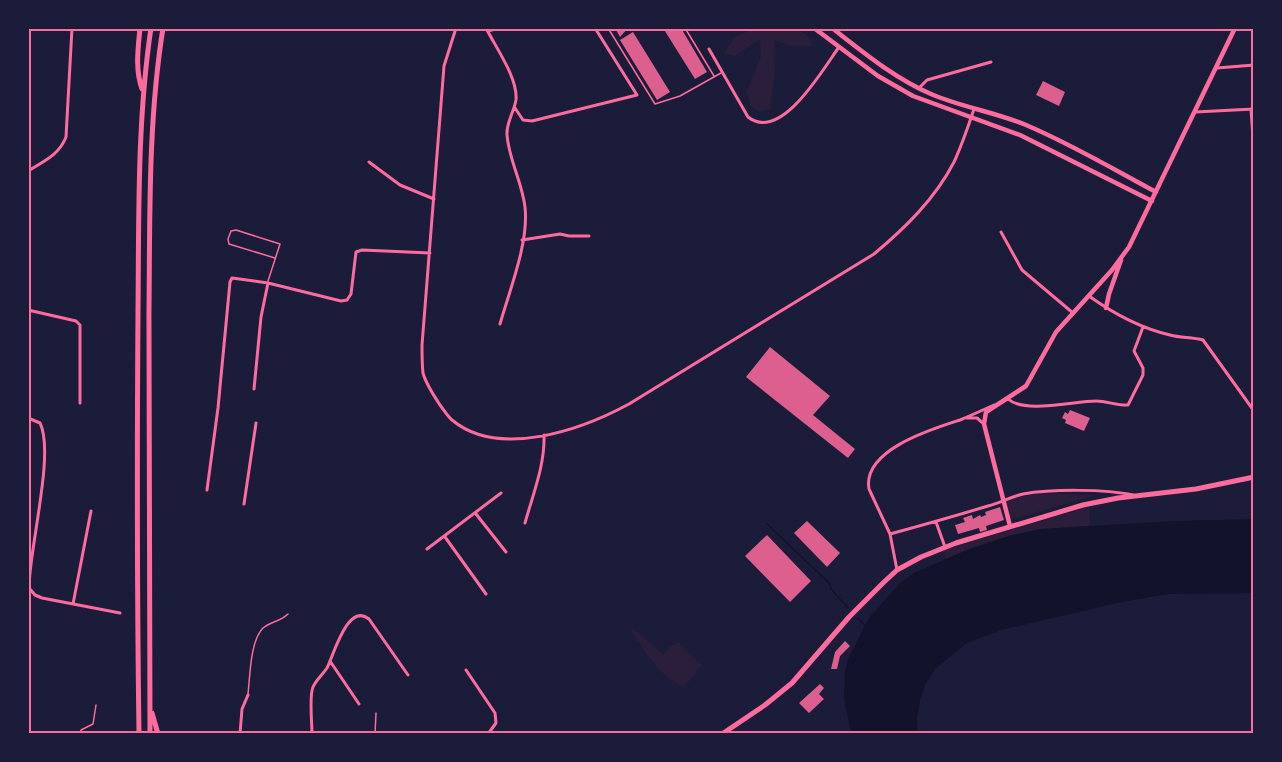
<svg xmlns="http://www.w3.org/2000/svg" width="1282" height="762" font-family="'Sofia Sans Condensed',sans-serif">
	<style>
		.green { fill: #2a1e3b }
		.water { fill: #12122b }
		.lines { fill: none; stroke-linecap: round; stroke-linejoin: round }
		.stream { stroke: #12122b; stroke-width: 1.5 }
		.building { fill: #dd5f8e }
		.service { stroke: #ff6b9d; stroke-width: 1.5 }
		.minor { stroke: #ff6b9d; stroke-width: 3 }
		.tertiary { stroke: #ff6b9d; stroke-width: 4.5 }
		.primary { stroke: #ff6b9d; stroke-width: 5 }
		.trunk { stroke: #ff6b9d; stroke-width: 5 }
		.neatline { fill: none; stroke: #ff6b9d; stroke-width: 2 }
	</style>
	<rect width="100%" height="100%" fill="#1b1b3a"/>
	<path class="green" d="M753,29C775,28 805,21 813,46H792L774,40L775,70L771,109L759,111L750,105L747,91L761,56L760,39L735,56L723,54L735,37Z
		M1041,493L1096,495L1009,520L1004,500Z
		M1089,507L1090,526C1039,527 993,538 946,559L943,550Z
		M633,628L663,655L673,644L675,645L678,642L702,665L684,687C659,676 646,653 631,630Z"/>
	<path class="water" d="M1253,519V593L1168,594L1122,602L1001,630L967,643L935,669L925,685L920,700L917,718L918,733H851L844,698L845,672L848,659L869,618L900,583L916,572L969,549L1008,536L1040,529L1176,521Z"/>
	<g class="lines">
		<path class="stream" d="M767,524L830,584L831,589L848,608
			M858,618L865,626"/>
	</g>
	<path class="building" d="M615,28H628L620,37Z
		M663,28H681L707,72L695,79Z
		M633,32L670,92L657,100L620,40Z
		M1043,81L1065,92L1059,106L1036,95Z
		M770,347L830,396L813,415L855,449L848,458L746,377Z
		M1070,410L1090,418L1084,431L1065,423L1066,420L1062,418L1065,412L1068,414Z
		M1000,507L1004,520L986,526L987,530L980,532L979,528L958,534L955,525L965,522L963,518L972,515L973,519L980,515L981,517L986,515L985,512Z
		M807,521L840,553L827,567L794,533Z
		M767,535L811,581L790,602L745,556Z
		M845,641L850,646L840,656L837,669H831L835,652Z
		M820,684L824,688L819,694L824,699L809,713L799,703Z"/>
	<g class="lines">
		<path class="service" d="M608,28L655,104L680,96L721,73
			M685,28L714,76
			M268,281L280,244L236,230L231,231L228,239L229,244L275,258
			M248,694C250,677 250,641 263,628C270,622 281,621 288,614
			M80,734L81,730L93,724L96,705
			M375,734L376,713"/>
		<path class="minor" d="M456,28L444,66L422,345C422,354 422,364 423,373C426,384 434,396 440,405C444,410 447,416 452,420C499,459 581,430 629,404L874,254C905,228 935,199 954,162C962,145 968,127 974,109
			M486,28C496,48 518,78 516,100C514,112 506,123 507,135C509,160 522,182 525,207C529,242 510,289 500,324
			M488,31L499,28
			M709,49L748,117C781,143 823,69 839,47
			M1217,68L1254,65
			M919,88L927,80L991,62
			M515,108L523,120L532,121L637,95L595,28
			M1251,109L1254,151
			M1195,112L1254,109
			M369,162L400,185L434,199
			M28,171C44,161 59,155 66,137L72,28
			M1001,232L1022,270L1073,313
			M522,240L560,234L569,236H589
			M1089,296C1114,314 1140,328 1170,335C1181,338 1192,337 1203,340L1254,411
			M28,310L76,321L80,325V403
			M254,389L261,317L268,283
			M1008,399C1025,414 1074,401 1096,401C1107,401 1118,406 1128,405L1143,375V368L1134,351L1143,327
			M28,418L40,423C55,453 29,549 29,588L35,595L42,598L120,613
			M967,418H977L984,424
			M207,490L218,408L230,282L232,278L268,283L341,301L347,300L351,294L356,252L362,250L430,253
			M244,504L256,423
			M476,514L506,552
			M936,522L945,547
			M525,523C533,494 545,465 544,435
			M890,534C923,525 955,516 988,506C1000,503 1010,497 1023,494C1051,489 1106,489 1133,495
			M445,537L486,594
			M427,549L501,493
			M897,570L890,534L869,489C862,450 932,429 960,420C972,415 983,410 994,405
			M73,604L91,511
			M330,661L359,704
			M466,670L495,713L496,723L488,734
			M240,734L242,709L248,695
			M312,734C312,722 309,696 313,687C316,680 323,674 327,668C334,654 348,602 369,619L408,675"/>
		<path class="tertiary" d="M814,28L878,76L913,96L1020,135L1152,201
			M832,28C863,52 894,78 931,94C961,107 995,112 1026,125C1071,144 1113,169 1156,192
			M1106,308L1109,294L1121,260
			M1010,526L984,424L986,412L1026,386L1056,332L1112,270L1129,247L1235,28
			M28,733L30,734"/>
		<path class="primary" d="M722,734L765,705L792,683L849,617L883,583L897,570L921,557L956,543L1083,505L1118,498L1196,489L1254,477"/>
		<path class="trunk" d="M140,28C138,49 135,69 142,89
			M152,713L158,734
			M139,734C137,592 137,451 138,310C139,216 137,122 151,28
			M150,734C149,592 148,451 149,310C150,216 148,122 163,28"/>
	</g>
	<rect width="1282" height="762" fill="none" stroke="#1b1b3a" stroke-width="60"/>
	<rect x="30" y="30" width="1222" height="702" class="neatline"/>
</svg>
